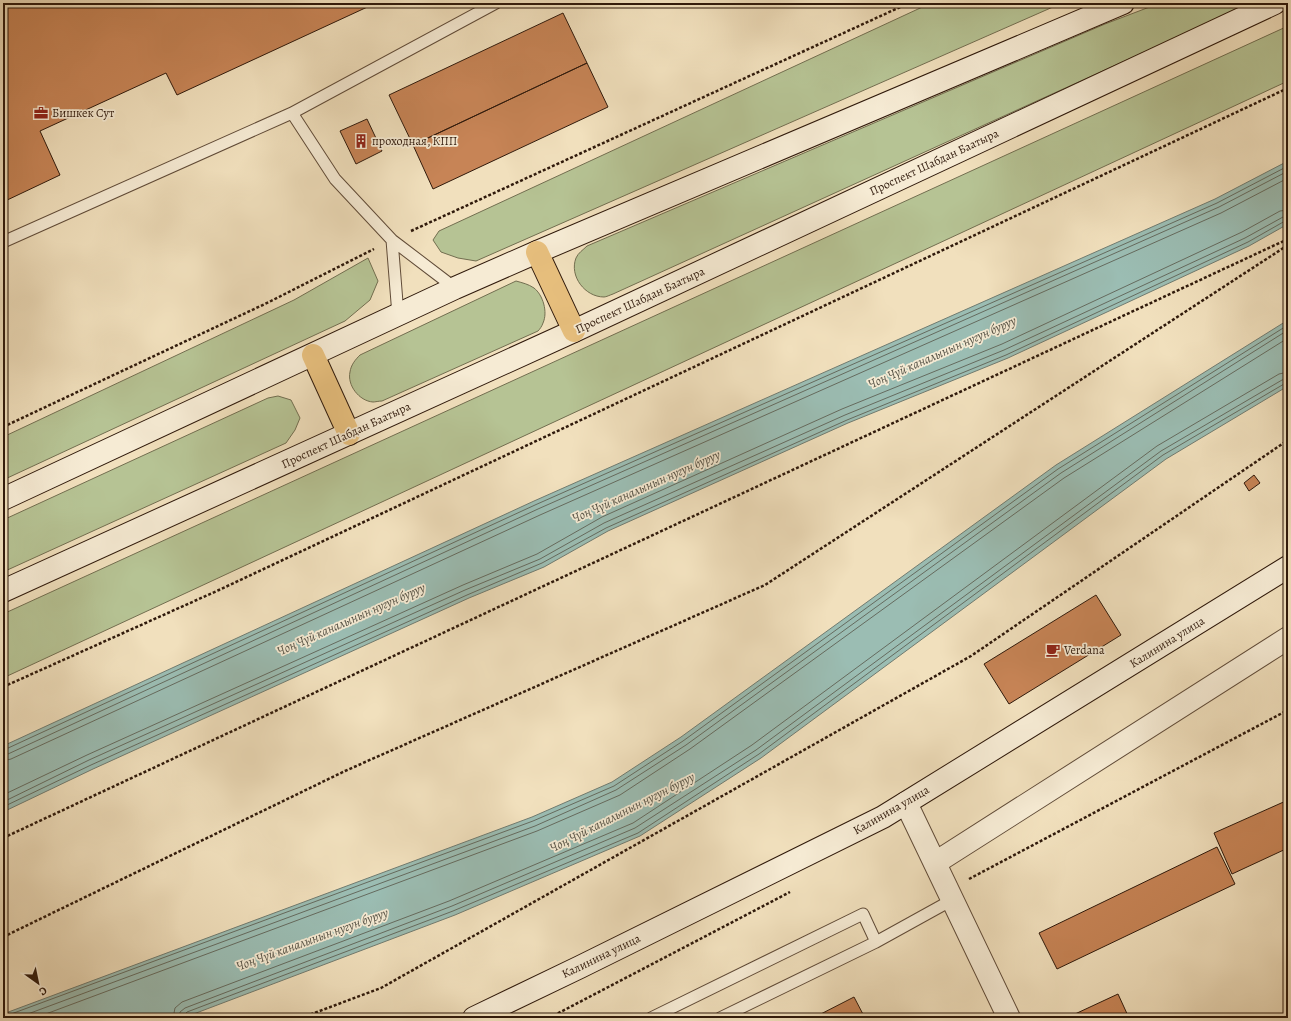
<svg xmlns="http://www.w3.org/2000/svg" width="1291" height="1021" font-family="Alegreya,serif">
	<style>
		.green { fill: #b6c394; stroke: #726e50 }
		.water { fill: #9bbdb3; stroke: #707b70 }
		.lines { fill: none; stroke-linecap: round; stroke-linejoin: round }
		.shore { stroke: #656b5f; stroke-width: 1 }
		.building { fill: #c78456; stroke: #2f190b }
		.lane-casing { stroke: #604b38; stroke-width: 13 }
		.street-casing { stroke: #604b38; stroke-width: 24 }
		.secondary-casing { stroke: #2f190b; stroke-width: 24 }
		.primary-casing { stroke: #2f190b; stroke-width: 24 }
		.path { stroke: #2f190b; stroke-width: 2.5; stroke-dasharray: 3 2; stroke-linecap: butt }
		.lane { stroke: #f6ebd4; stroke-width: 11 }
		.street { stroke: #f6ebd4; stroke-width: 22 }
		.secondary { stroke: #f6ebd4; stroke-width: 22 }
		.primary { stroke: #e8c07e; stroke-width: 22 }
		.labels { text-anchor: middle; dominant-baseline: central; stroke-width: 3.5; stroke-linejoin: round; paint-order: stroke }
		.poi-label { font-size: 12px; fill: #2f190b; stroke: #f6ebd4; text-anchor: start }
		.street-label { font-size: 12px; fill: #2f190b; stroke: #f6ebd4 }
		.water-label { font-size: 13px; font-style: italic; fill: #555246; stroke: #f6ebd4 }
	</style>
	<rect width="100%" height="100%" fill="#f1e0bd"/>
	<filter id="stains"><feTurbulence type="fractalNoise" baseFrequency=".005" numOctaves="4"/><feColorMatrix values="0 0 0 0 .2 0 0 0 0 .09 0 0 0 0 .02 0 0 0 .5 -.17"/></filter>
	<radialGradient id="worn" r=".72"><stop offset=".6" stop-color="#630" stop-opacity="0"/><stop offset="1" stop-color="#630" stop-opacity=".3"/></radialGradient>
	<path class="green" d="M931,3H1062L476,261L458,258L441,252L433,240L439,231Z
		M1160,3H1252L613,294C610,295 606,297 604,297C585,297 569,276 576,258C578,253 583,250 587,246L1105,24Z
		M1288,26V81L3,678V614Z
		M368,258L378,281L370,300L345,321L3,480V437L294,300Z
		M516,281C523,283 528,284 534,288C543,295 548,312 543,323C542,326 540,329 538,331L382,401C379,401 375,402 373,402C359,401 347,385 350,372C351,365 355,360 360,355Z
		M278,396L291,400L300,418L295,430L286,443L3,572V520L268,398Z"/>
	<path class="water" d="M1288,161V224L1249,246L1008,358L848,423L608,531L544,567L469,598L93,769L3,812V746L534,501L1215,199Z
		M1288,320V386L1166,459L761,758L640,836L455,915L183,1018H3V1014L532,817L612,782L681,737L1056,465Z"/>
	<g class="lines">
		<path class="shore" d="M3,750L6,749L535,505L1217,203L1288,166
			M3,755L8,754L538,509L1219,207L1288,171
			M3,761L11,759L540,515L1221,213L1288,178
			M3,795L87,755L463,585L537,554L602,517L842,409L1002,344L1242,232L1280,211L1288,210
			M3,802L89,760L465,590L540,559L604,523L845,415L1004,350L1245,238L1283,217L1288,216
			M3,807L91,765L467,595L542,563L606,528L847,420L1006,355L1248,242L1285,221H1288
			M3,1017L533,821L614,786L683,741L1058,469L1288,325
			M17,1018L535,826L616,790L686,745L1061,473L1288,330
			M35,1018L537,831L620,795L690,749L1064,478L1288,338
			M173,1018L175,1008L182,1002L449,901L633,823L752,745L1157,446L1279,374L1288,372
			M179,1018L180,1012L185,1008L452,906L635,828L756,750L1161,451L1282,380L1288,378
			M184,1018V1015L187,1012L453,911L638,833L759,754L1163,455L1284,384L1288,383"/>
	</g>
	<path class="building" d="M3,3H376L177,95L166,73L40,131L60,175L3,202Z
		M563,13L587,63L413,145L389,95Z
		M587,63L608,107L433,189L413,145Z
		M367,119L382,151L356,164L340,131Z
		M1254,475L1260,483L1249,491L1244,483Z
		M1096,595L1121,635L1009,704L984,664Z
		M1288,800V848L1232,874L1214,833Z
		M1217,847L1235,884L1057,969L1039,933Z
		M1118,994L1129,1018H1077L1075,1014Z
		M854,997L865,1018H813Z"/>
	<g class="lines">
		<defs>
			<path id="lane" d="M292,113L496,3
				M392,240L398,315
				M3,242L292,113L335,179L392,240L455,288
				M651,1018L863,914L876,942
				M720,1018L876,942L952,900"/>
			<path id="street" d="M906,803L1009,1018
				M935,863L1288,638"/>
			<path id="secondary" d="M3,499L455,288L537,252L1123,3
				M3,591L574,331L1275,3
				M474,1018L580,967L883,817L1288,567"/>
			<path id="primary" d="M537,252L574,331
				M313,355L349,434"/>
		</defs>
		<use href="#lane" class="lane-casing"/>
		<use href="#street" class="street-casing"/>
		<use href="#secondary" class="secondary-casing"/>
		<use href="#primary" class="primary-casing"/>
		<path class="path" d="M411,231L909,3
			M3,427L269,302L374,249
			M3,687L219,590L1288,88
			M3,838L1288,239
			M969,879L1288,710
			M3,937L345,771L765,585L1288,245
			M301,1018L381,988L971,656L1288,440
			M549,1018L790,892"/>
		<use href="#lane" class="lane"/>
		<use href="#street" class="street"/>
		<use href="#secondary" class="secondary"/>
		<use href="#primary" class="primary"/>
	</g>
	<defs>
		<symbol id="office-bare" viewBox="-9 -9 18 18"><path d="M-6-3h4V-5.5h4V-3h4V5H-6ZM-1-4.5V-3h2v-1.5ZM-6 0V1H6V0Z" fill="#8f2418" stroke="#f6ebd4" stroke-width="2.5" paint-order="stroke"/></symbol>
		<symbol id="building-bare" viewBox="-9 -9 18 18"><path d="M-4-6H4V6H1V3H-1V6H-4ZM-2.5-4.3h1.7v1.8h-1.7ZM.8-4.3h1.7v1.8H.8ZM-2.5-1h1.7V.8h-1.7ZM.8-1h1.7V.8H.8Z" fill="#8f2418" stroke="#f6ebd4" stroke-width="2.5" paint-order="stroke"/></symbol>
		<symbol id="cafe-bare" viewBox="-9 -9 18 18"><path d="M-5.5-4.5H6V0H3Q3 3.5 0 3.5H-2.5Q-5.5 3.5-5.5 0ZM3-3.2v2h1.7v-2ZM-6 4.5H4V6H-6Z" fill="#8f2418" stroke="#f6ebd4" stroke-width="2.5" paint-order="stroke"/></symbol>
	</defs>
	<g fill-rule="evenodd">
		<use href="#office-bare" x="31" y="103" width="20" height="20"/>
		<use href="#building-bare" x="351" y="131" width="20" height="20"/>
		<use href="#cafe-bare" x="1043" y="640" width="20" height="20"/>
	</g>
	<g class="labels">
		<g class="poi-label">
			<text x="52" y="113">Бишкек Сут</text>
			<text x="372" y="141">проходная, КПП</text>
			<text x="1064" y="650">Verdana</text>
		</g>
		<g class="street-label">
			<text transform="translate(934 162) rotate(-25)">Проспект Шабдан Баатыра</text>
			<text transform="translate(640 300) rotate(-25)">Проспект Шабдан Баатыра</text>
			<text transform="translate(346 435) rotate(-25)">Проспект Шабдан Баатыра</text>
			<text transform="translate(1167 642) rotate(-32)">Калинина улица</text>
			<text transform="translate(891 810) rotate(-30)">Калинина улица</text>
			<text transform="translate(601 956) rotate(-26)">Калинина улица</text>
		</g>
		<g class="water-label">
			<text transform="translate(942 352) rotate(-24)">Чоң Чүй каналынын нугун буруу</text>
			<text transform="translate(646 486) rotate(-24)">Чоң Чүй каналынын нугун буруу</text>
			<text transform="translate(351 619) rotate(-24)">Чоң Чүй каналынын нугун буруу</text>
			<text transform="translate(622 812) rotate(-27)">Чоң Чүй каналынын нугун буруу</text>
			<text transform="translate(312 939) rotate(-20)">Чоң Чүй каналынын нугун буруу</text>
		</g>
	</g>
	<rect width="1291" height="1021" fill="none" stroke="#f1e0bd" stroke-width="16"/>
	<rect x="4" y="4" width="1283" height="1013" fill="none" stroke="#2f190b" stroke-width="2"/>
	<rect x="8" y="8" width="1275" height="1005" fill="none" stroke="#2f190b"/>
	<g transform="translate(38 983) rotate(147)" stroke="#f6ebd4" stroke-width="3" paint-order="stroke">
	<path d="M0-3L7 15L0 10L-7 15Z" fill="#2f190b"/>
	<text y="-6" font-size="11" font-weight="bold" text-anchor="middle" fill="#2f190b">С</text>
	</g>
	<rect width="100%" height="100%" filter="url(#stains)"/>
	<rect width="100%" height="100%" fill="url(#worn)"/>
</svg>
